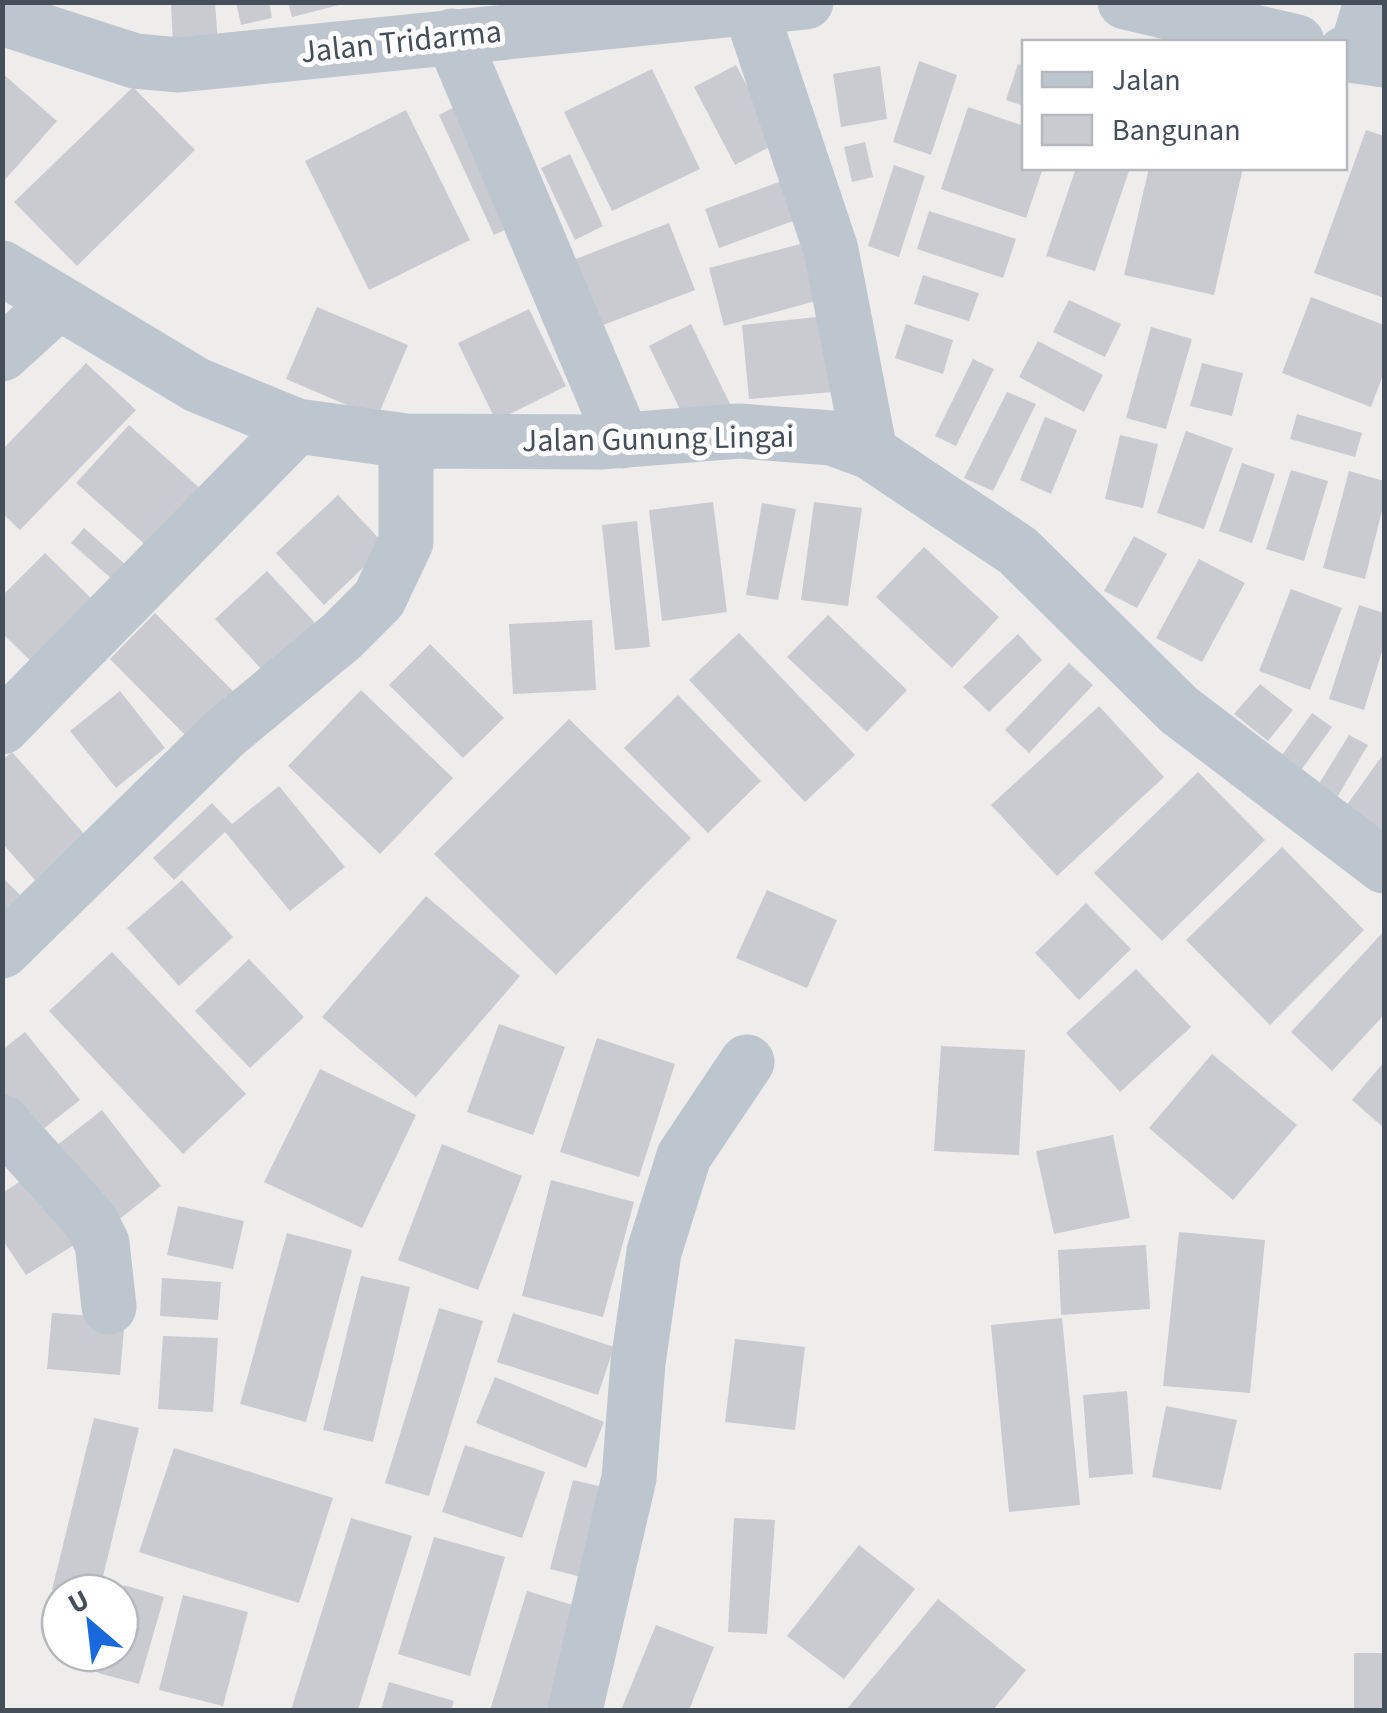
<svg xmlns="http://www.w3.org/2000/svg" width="1387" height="1713" font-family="'Source Sans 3',sans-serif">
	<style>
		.building { fill: #c9cbd1 }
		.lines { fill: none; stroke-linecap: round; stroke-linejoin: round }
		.minor { stroke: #bdc6cf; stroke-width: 55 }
		.tertiary { stroke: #bdc6cf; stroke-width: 55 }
		.labels { text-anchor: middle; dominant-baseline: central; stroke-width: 10; stroke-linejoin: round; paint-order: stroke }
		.street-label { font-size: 32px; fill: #454f5a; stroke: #fff }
	</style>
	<rect width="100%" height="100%" fill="#efecec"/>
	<path class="building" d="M215,2L218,44L173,46L171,3Z
		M236,2H269L272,18L241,25Z
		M288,2H342L343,4L292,17Z
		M919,61L957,75L931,155L893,142Z
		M1018,64L1024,66V106L1006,100Z
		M736,65L777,143L735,165L694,87Z
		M880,66L887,119L841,127L833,74Z
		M652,69L700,169L612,211L564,112Z
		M2,73L57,121L2,183Z
		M133,87L195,150L77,266L14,202Z
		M466,101L522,222L494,235L439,115Z
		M968,107L1024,126V168H1043L1026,218L941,189Z
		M406,110L470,240L369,290L305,161Z
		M1366,130L1384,136V298L1314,273Z
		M865,142L873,177L852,182L844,147Z
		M570,154L603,226L575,240L541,168Z
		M894,165L925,176L899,257L868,246Z
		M1076,168H1130L1095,271L1046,256Z
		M1149,168H1243L1214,295L1124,275Z
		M782,181L796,220L719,248L705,209Z
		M929,211L1016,239L1003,278L917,249Z
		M669,223L695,290L598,327L573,260Z
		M808,242L823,299L724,326L709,268Z
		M923,275L979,293L969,321L914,304Z
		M1311,297L1384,325V372L1371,407L1282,373Z
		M1069,300L1121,324L1105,357L1053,332Z
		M317,307L408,345L377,418L286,379Z
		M529,309L566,386L496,421L458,343Z
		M826,316L833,392L749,399L742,325Z
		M691,324L732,408L690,430L649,346Z
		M906,324L953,340L943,374L895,358Z
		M1151,327L1192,339L1166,429L1126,418Z
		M1038,341L1103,375L1084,412L1019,377Z
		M973,359L994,369L956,446L935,436Z
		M86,363L136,410L20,530L2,513V450Z
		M1202,363L1243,373L1232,416L1190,406Z
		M1007,392L1036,404L993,491L964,478Z
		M1297,414L1362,433L1355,457L1290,439Z
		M1045,417L1077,430L1051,494L1020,480Z
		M129,425L202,490L149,548L76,483Z
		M1186,431L1233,448L1204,529L1157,513Z
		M1120,435L1158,444L1143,508L1105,499Z
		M1242,463L1275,474L1252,543L1219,531Z
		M1291,470L1328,481L1304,561L1266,549Z
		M1349,471L1384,481V503L1365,579L1323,568Z
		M338,495L386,546L324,605L276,553Z
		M713,502L727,612L662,621L649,510Z
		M814,502L862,508L848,606L801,600Z
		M762,503L796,509L778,600L746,595Z
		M637,521L650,647L615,650L602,525Z
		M84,528L143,580L129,594L71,543Z
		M1134,536L1167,554L1137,608L1104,591Z
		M924,547L999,617L952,668L876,597Z
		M45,553L109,616L48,678L2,633V596Z
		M1199,559L1245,583L1202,662L1156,638Z
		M267,571L317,625L266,674L215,619Z
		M1291,589L1342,608L1310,690L1259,671Z
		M1359,605L1384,613V645L1364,710L1329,699Z
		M155,613L238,696L192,742L110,659Z
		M828,615L907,690L867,732L787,657Z
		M592,620L596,690L513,694L509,624Z
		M739,633L855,755L805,802L689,680Z
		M1018,634L1042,660L989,712L963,687Z
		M430,644L504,718L463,758L389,685Z
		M1069,663L1093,685L1029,753L1005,730Z
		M1260,684L1293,710L1268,741L1234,714Z
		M361,690L453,778L380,854L288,766Z
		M120,691L165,748L116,788L70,731Z
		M678,695L761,781L708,833L624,748Z
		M1099,706L1164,777L1057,876L991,805Z
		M1312,713L1332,727L1302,769L1282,755Z
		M569,719L691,838L556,975L434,854Z
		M1349,735L1368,745L1336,799L1317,787Z
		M12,752L93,844L42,888L2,843V760Z
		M1384,753V849L1339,816Z
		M1198,772L1265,840L1162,941L1094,873Z
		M279,786L345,867L290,911L225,832L174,880L153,858L212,803L232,824Z
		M1282,847L1364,930L1270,1025L1186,940Z
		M2,877L24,899L2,921Z
		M182,880L233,937L179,986L127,928Z
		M767,890L837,920L807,988L736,958Z
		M426,896L520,976L416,1097L322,1017Z
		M1086,903L1131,949L1079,1000L1035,953Z
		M1384,931V1015L1332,1071L1291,1032Z
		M112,952L246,1094L183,1154L49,1011Z
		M249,959L304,1017L250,1068L195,1011Z
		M1136,969L1191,1027L1120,1092L1066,1033Z
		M499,1024L565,1047L533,1135L467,1112Z
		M25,1032L80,1100L37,1134L2,1091V1050Z
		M597,1038L675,1064L639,1177L560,1152Z
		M941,1046L1025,1050L1019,1155L934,1151Z
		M1212,1054L1297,1125L1233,1200L1149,1128Z
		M1384,1062V1128L1352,1100Z
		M320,1069L416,1115L362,1228L264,1182Z
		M102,1110L161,1186L116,1222L56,1146Z
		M1113,1135L1130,1218L1054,1234L1036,1151Z
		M442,1144L522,1176L478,1290L398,1260Z
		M37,1171L82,1240L26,1275L2,1239V1193Z
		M551,1180L634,1202L603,1317L522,1296Z
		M178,1206L244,1221L233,1269L167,1255Z
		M1179,1232L1265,1240L1250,1393L1163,1386Z
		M287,1233L352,1250L306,1422L240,1404Z
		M1146,1245L1150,1309L1061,1315L1058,1250Z
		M361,1276L410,1287L373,1442L323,1430Z
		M162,1278L221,1282L218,1320L160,1316Z
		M439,1308L483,1321L429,1496L385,1483Z
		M52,1313L125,1318L120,1375L47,1369Z
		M513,1313L614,1347L598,1395L497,1362Z
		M1062,1318L1080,1505L1009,1512L991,1325Z
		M163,1336L218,1338L213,1412L158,1409Z
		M735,1339L805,1347L795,1430L725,1422Z
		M495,1377L604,1422L586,1468L476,1423Z
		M1127,1391L1133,1474L1089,1478L1083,1395Z
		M1166,1406L1237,1420L1221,1490L1152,1477Z
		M94,1418L139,1428L99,1593H67L52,1590Z
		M465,1445L545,1472L522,1538L442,1512Z
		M174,1448L333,1498L299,1603L139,1552Z
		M573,1480L612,1489L589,1579L550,1569Z
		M351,1518L412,1536L358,1710H291Z
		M734,1518L775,1520L767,1634L728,1632Z
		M434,1537L505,1557L470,1676L398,1654Z
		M859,1545L915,1589L844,1679L787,1636Z
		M124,1585L164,1597L139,1684L98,1673L104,1653H120V1599Z
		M527,1591L596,1612L566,1710H490Z
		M183,1595L248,1612L223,1706L159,1690Z
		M938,1599L1026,1670L993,1710H846Z
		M656,1625L714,1647L689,1710H621Z
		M1354,1653H1384V1710H1354Z
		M389,1682L454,1701L451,1710H381Z"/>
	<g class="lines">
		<path class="minor" d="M748,2L831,250L870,452
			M452,36L623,441
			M1355,56L1371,2
			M2,268L197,385L297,426L406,441L600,442L739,431L832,438L870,452L1018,551L1179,710L1384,866
			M2,354L58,303
			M2,727L297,426
			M2,951L224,734L342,636L379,599L406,542V441
			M2,1122L90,1220L102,1243L109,1307
			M575,1710L629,1478L638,1363L654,1252L684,1156L747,1062"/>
		<path class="tertiary" d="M1125,2L1297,42
			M2,18L135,61L179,65L806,2
			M1344,54L1384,60"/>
	</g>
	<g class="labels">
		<g class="street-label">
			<text transform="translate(401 42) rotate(-6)">Jalan Tridarma</text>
			<text transform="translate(658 439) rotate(-1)">Jalan Gunung Lingai</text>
		</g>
	</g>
	<rect width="1387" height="1713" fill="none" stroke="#454f5a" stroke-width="10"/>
	<rect x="1022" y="40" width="325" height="130" fill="#ffffff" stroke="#b5b9bd" stroke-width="2.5"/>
	<rect x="1042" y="72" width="50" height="15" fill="#bdc6cf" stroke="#b5b9bd" stroke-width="2.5"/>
	<text x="1112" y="90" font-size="30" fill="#454f5a">Jalan</text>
	<rect x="1042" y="115" width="50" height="30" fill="#c9cbd1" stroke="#b5b9bd" stroke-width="2.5"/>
	<text x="1112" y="140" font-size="30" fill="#454f5a">Bangunan</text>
	<g transform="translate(90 1623) rotate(332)"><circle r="48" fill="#ffffff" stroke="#b5b9bd" stroke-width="2.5"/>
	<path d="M0-8L18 38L0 25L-18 38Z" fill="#1968dc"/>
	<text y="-15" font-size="28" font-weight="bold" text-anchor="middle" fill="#454f5a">U</text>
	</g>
</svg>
